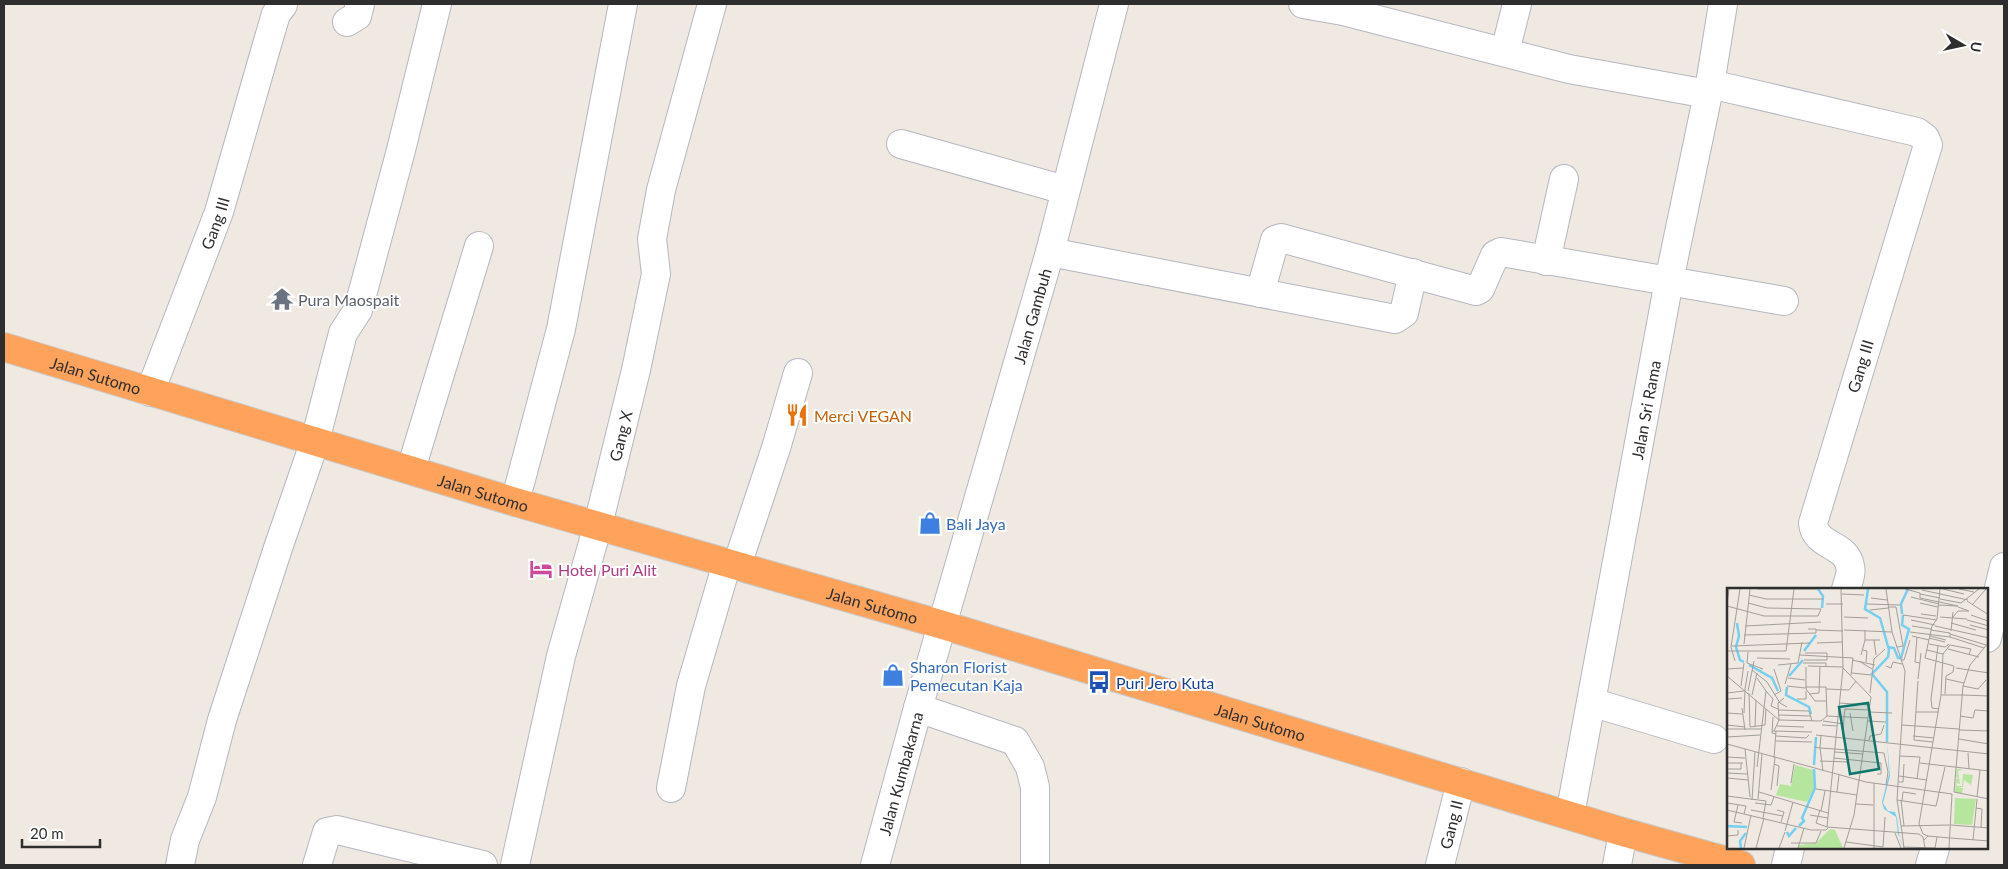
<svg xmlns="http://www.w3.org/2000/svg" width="2008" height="869" font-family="Lato,sans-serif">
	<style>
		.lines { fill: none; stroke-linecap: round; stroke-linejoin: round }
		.minor-casing { stroke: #b4b7c1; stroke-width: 30 }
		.highway-casing { stroke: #c9c9c9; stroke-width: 30 }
		.minor { stroke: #fff; stroke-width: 28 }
		.highway { stroke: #ffa35c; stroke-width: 28 }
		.labels { text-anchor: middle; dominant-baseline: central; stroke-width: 4; stroke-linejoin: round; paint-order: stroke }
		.street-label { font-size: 16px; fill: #2e2e2e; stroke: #fff }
		.worship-label { font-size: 16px; fill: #5b616d; stroke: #fff; text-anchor: start }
		.food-label { font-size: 16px; fill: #c56008; stroke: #fff; text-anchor: start }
		.shop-label { font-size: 16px; fill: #366cbe; stroke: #fff; text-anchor: start }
		.hotel-label { font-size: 16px; fill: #b23c85; stroke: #fff; text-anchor: start }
		.transit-label { font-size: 16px; fill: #164399; stroke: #fff; text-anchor: start }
		.inset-river { fill: none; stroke: #75cff0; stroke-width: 2.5 }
		.inset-road { fill: none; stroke: #a29e99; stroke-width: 1 }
		.view { fill: #0f766e; fill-opacity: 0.15; stroke: #0f766e; stroke-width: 2.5 }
		.inset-edge { fill: none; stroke: #2e2e2e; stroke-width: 2.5 }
	</style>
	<rect width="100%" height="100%" fill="#efe9e1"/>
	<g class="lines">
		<defs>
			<g id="minor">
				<path d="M1303,4L1343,11L1569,69L1708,94"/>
				<path d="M347,22L357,16L360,4"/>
				<path d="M1505,52L1517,4"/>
				<path d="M1710,84L1917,132L1925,138L1928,145L1813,523C1815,547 1846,543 1850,566C1852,573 1848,582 1846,589"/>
				<path d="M901,144L1065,190"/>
				<path d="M1050,252L1395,319L1404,313L1413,273"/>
				<path d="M1546,261L1564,179"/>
				<path d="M1260,293L1275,240L1281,238L1476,291L1480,289L1495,255L1501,252L1784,301"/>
				<path id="s1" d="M150,392L219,212L266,48L276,14L283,5"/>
				<path d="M411,469L479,246"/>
				<path d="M515,502L561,329L623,4"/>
				<path d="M737,565L776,448L798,373"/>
				<path d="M1987,638L2004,567"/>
				<path d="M1591,702L1714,739"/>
				<path d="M918,708L1015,741L1030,767L1035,787V865"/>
				<path d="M671,788L691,686L727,563"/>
				<path id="s2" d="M1570,815L1669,281L1710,84L1723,4"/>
				<path d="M180,865L185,840L202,797L222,720L278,548L315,441L343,333L358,310L401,150L437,4"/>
				<path d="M317,865L327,832L337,830L483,865"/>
				<path id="s3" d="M515,865L561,656L598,525L636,370L656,274L652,239L661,190L712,4"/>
				<path id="s4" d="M875,865L918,708L1050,252L1114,4"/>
				<path id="s5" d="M1440,865L1461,782"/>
				<path d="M1617,865L1623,832"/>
				<path d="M1786,865L1790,848"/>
				<path d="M1930,865L1935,848"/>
			</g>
			<g id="highway">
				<path id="s6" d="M4,347L515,502L943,625L1623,832L1741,865"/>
			</g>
		</defs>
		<use href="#minor" class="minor-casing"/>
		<use href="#highway" class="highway-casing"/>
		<use href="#minor" class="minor"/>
		<use href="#highway" class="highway"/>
	</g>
	<defs>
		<symbol id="temple-bare" viewBox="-9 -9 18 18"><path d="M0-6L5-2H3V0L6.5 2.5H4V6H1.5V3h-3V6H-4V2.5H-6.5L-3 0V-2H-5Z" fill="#6b7280" stroke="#fff" stroke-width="2.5" paint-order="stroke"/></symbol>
		<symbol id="restaurant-bare" viewBox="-9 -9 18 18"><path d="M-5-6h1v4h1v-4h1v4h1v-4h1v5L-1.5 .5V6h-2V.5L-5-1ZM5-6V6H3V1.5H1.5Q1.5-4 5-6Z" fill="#e8710a" stroke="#fff" stroke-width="2.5" paint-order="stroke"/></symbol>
		<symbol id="shop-bare" viewBox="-9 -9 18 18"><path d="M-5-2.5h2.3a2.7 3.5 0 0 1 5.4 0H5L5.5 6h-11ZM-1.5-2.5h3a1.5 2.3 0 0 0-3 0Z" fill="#3f7fe0" stroke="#fff" stroke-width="2.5" paint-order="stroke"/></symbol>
		<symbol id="hotel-bare" viewBox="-9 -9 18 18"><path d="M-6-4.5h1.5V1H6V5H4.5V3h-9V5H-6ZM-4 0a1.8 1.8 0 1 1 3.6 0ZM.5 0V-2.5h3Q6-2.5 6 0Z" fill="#d1479c" stroke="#fff" stroke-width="2.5" paint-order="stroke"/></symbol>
		<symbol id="bus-bare" viewBox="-9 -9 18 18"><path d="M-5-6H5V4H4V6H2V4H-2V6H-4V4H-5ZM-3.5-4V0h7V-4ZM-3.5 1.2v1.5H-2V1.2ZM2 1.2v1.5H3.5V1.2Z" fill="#1a4fb4" stroke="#fff" stroke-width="2.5" paint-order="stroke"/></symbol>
	</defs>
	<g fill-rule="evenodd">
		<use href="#temple-bare" x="266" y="283" width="32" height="32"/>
		<use href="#restaurant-bare" x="781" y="399" width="32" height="32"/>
		<use href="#shop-bare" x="914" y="507" width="32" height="32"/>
		<use href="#hotel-bare" x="525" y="553" width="32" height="32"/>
		<use href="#shop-bare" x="877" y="659" width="32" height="32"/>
		<use href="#bus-bare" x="1083" y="666" width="32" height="32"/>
	</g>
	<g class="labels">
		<g class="street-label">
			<text stroke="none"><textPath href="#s1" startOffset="181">Gang III</textPath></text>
			<text stroke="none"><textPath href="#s4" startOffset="571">Jalan Gambuh</textPath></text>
			<text transform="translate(1860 366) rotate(-73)">Gang III</text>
			<text stroke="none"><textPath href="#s6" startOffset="96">Jalan Sutomo</textPath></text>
			<text stroke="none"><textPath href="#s2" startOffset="412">Jalan Sri Rama</textPath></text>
			<text stroke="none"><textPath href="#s3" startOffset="442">Gang X</textPath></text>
			<text stroke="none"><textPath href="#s6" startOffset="501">Jalan Sutomo</textPath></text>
			<text stroke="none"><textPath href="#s6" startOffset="906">Jalan Sutomo</textPath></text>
			<text stroke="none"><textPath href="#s6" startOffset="1311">Jalan Sutomo</textPath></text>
			<text stroke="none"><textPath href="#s4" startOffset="95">Jalan Kumbakarna</textPath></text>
			<text stroke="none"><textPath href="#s5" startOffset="42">Gang II</textPath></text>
		</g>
		<g class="worship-label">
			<text x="298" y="299">Pura Maospait</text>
		</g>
		<g class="food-label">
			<text x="814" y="415">Merci VEGAN</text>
		</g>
		<g class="shop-label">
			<text x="946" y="523">Bali Jaya</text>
			<text x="910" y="666">Sharon Florist<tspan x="910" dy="18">Pemecutan Kaja</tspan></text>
		</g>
		<g class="hotel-label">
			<text x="558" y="569">Hotel Puri Alit</text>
		</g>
		<g class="transit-label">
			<text x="1116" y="682">Puri Jero Kuta</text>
		</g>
	</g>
	<g transform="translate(1727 588)">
		<rect width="261" height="261" fill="#efe9e1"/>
		<path d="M68,177L86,182L87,200L80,214L49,207L53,196L64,198ZM230,181H236L231,183L233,196L229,195L230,198H235L236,186L246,187L244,197L237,192L236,199H229L236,200L235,206L228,204L229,191H232L229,189ZM228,210L249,211L245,237L227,236ZM103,241L108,242L116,260H71L72,257L89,255Z" fill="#b6e59e"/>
		<path d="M160,152L163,188L156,215L161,223L168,224L170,230L173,252L177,260L171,246L169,229L157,221L155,214L162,186Z" fill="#75cff0"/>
		<path class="inset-river" d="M91,1L96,8L95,20M141,1L138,21L153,30L162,62L161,69L145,86L160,104V154M175,26L174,16L181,1M10,35L12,48L9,59L13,72L17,74M161,59L167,60L171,70H174L182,41L175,37L176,27M77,63L89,47M22,77L45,90L51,103M62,88L76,72M60,99L59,107L82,119L84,126M87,177L89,149M0,238L20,239M72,238L77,233L75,230L88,200L87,181M60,244L62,248L69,240M14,260L13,253L19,245"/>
		<path class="inset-road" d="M30,1H90M114,1L116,80L144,109L127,227L117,260M159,1L165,44L178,83L170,212L175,244M178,1L193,5V10L212,14M213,1L210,31L205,38L198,70L227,78L226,84L219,88L218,106M216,1L237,6M232,1L247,4M195,2L241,12M115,6L137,7M193,6L213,10M22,7L39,11H96M184,9L212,16M144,10L160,12M213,11L234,15L252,1M240,13L262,27M193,15L211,19M0,16L2,1M99,16H116M140,16L173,17M211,17L231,18L212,14M245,17L259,1M0,18L37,28H91L94,21L40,20L21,15M161,19H169L176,58L170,59M143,22L161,20M194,26L209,28M176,27L210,32M244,27L261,33M117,29L141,30M213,29L240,31M226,29L231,23H242L231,19M184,32L208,37M240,32L262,38M224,35L249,42M243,37L262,42M18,38L94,34M185,38L204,41M208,38L262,50M89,42L116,43M117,42L165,44M138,42V52H153M204,42L223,45M224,43L226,24M183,44L223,49V45M223,46L259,57M17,47L89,45V41H81M185,48L202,52M203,48L219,52M190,49L188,74L193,75M223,49L257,60M202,50L218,54M147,52L149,67M90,55L116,54M17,56L23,1M202,56L218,59L222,56M5,58L83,55M211,58L204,111L205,120L212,121M221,61L252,69M136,62L140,63L139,74M200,62L216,66M0,63H59M59,63L67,1M21,64L20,75L36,81M216,66L223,57L244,61L242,66M73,67L126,70L124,87M134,67L138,52M30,70L63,71M77,72H100V65H78M125,72L148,77M174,72H177L183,52M8,73L4,59L13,1M132,73L145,81M76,75H99V79M51,77L71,75L75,54M81,78L116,79M159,78L164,80L166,74L175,76M79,79V101L88,113H99M116,80L100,239L192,246L196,249L198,260M229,80L262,85M0,81L16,80M47,81L54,103L47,107M25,82L40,94L53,115L60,119M125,85L144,87M0,88L52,132L94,133L100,128M30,90L39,103L30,179M61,90L78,92M191,91L194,65M219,91L237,95M191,93L187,152L206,154M58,96L64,76M14,98L17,75M60,98L78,100M236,98L251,101L259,92M78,99H99L100,128M18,101L21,83M99,101L122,102L129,93M21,103L27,73M39,103L46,111L44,118L51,121M0,105L17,103M22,105L23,139L38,137L39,121M143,105L147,71L158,61M82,106L92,105L93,79M25,107L30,85M214,107L216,66M235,107L262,108M0,111L15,110M70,111H79V103M112,115L143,117M15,120L18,142M51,122L82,123L85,133M142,124L165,125M189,124H212M0,125L15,126M17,125L18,101M123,125L126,143M52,127L84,128M100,128L141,130M233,128L246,130L248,122L262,123M46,129L45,145L49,146M117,129L118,121L143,122M96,133L117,136M141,133L159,134M0,137L18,139M95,137L110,138M175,137L232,141M50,138L77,139M28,139L29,112M0,141H34M232,142L262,143M45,143L85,144M47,143L52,132L51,115L57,110M89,147L262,166M94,147L93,160L108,161M49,148L79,150L82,147M186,148L207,150M0,149L33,147M116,149L117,129M232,151L262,156M142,152L143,148L154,146L157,137M49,153L85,154M0,156L139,194L225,206M87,159L93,160L96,183M18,161L23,209M108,161L157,165L161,184L159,197M108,164L136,166M241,165L242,181M173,168L193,169L190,191M0,169L18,170M47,170L49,143M107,170L154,175V186H150M93,173L122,174M0,175H16M193,175L262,183M47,176L52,178L50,198M0,181H14V175M0,185L20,186M172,188L200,192M0,190L21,192M172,194H176L177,176M64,195L67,176M147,195V260M89,201L130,207M44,202L48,170M32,204L101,225M110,204L112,187M227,204L236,98L243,77L262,54M227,204L262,211M0,208L39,213L36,230M250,209L253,182M31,211L35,166M25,212L28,164M170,212L209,218L218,179M174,212L177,238M175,213L176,204L189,206M0,215L19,218L17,226M28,215L44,217L47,209M129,216L146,217M11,217L7,234L15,235M249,220L255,221L254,239M0,222L84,242H99L101,240M24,222L56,228M50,222L57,224L54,234M93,222L89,235L100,239M94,223L98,203M83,227L101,230M224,237L262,240M174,238L223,237M58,243L66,214M175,244L177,260M168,245L174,260M0,248L11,247V242M201,248L196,246L192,236L214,107H235M223,250L262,253M197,252L201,248L223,250M246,252L250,211M119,254L156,259L158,229M64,255H89L94,243M176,259L208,260L210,249M17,260L24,227M29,260L37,230M52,260L58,244M71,260L77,240M222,260L225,206"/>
		<path class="view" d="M141,115L152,181L123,186L112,119Z"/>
		<rect width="261" height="261" class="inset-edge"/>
	</g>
	<rect width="2008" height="869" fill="none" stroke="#2e2e2e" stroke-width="10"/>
	<g transform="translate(1963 45) rotate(99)" stroke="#ffffff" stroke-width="4" paint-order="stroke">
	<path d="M0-4L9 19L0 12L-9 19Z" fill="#2e2e2e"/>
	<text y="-8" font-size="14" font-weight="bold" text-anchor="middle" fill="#2e2e2e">U</text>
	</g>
	<path d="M22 839v8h78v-8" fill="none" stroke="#2e2e2e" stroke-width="2.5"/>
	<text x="30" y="839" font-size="15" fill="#2e2e2e" stroke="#ffffff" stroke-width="4" paint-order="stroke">20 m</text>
</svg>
